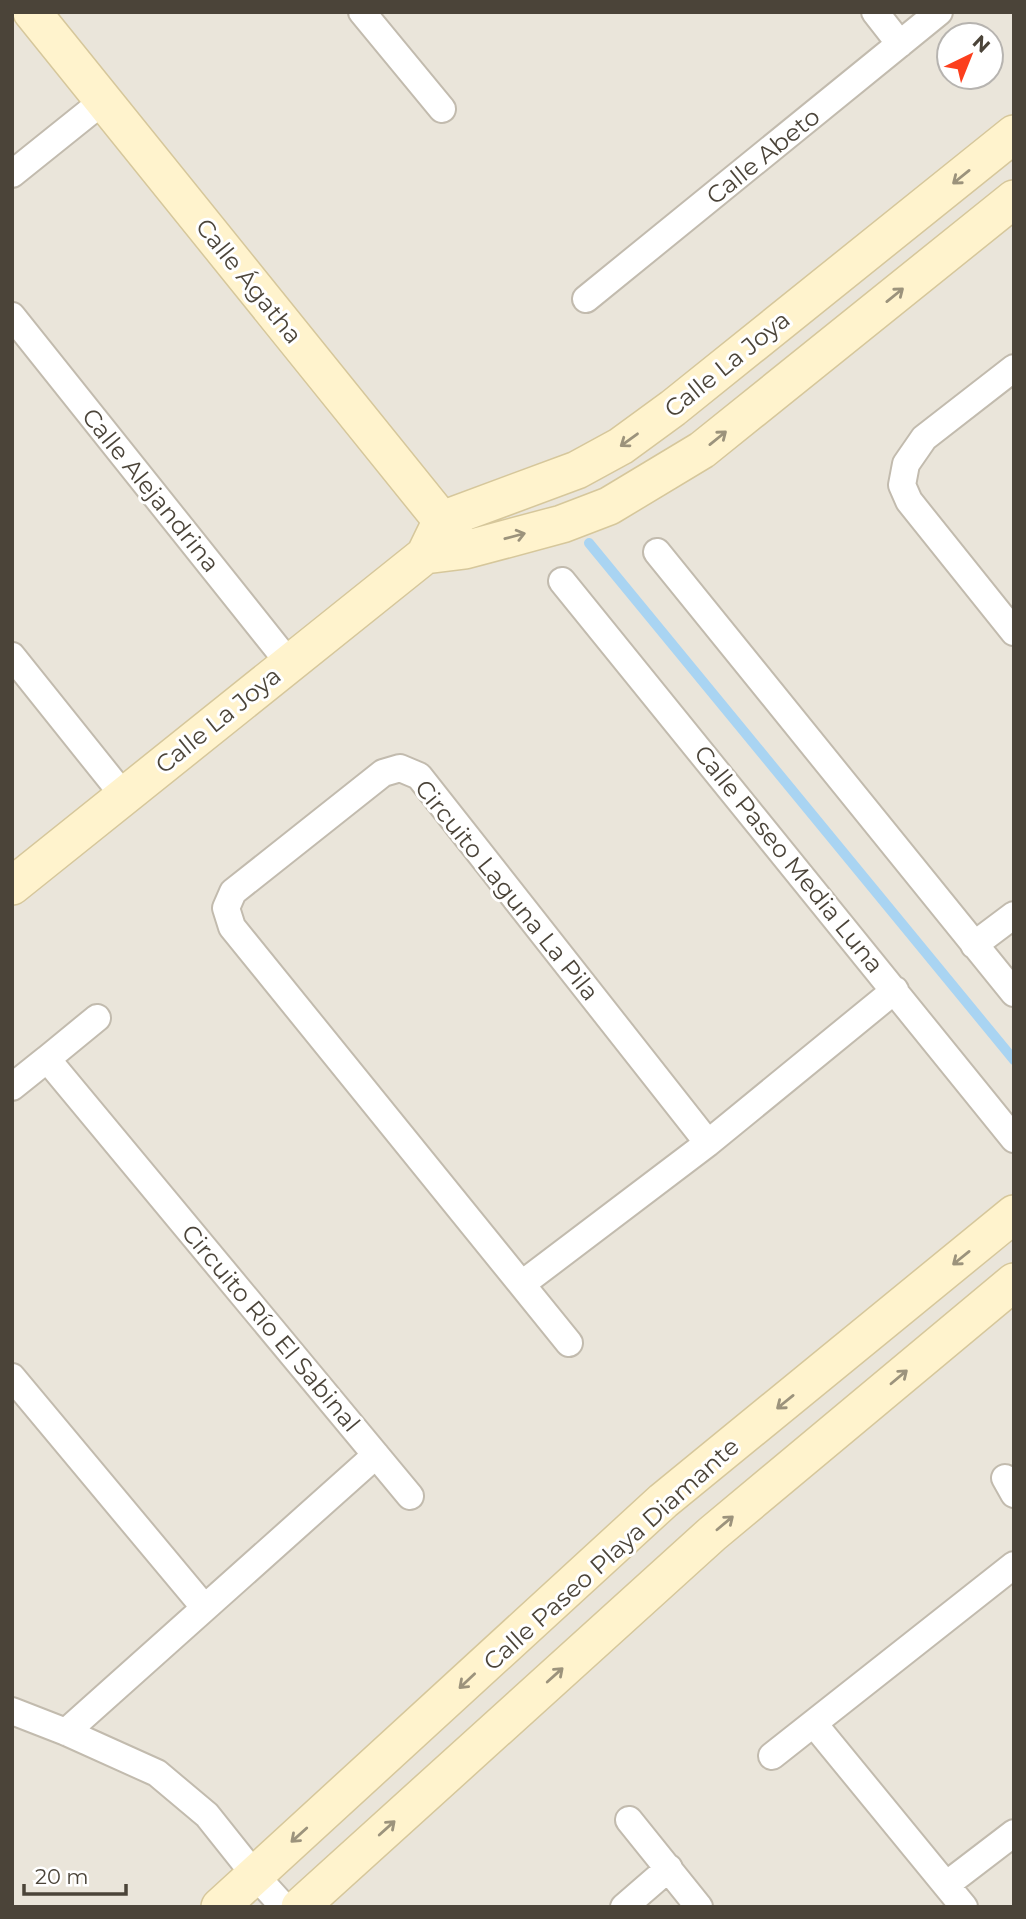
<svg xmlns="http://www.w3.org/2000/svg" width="1026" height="1919" font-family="Montserrat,sans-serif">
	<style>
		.residential { fill: #eae5da; fill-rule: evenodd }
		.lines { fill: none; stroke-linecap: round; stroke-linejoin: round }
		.stream { stroke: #a9d4f2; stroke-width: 10 }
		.street-casing { stroke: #c2bbae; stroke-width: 30 }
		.secondary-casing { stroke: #d6c79b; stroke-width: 40 }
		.street { stroke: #fff; stroke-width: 26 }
		.secondary { stroke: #fff3cd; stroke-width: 37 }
		.oneway { stroke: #9c937c }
		.labels { text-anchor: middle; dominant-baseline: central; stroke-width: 6; stroke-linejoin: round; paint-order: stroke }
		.street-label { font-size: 24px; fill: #4b4439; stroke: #fff }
	</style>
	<rect width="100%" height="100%" fill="#f6f3ec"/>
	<path class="residential" d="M12,12H1014V1907H12ZM949,35H991V77H949Z"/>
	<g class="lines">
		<path class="stream" d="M589,543L1014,1060"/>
		<defs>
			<path id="street" d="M362,12L442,109
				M875,12L900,44
				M12,174L103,101
				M586,299L939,12
				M12,316L289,663
				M1014,368L924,438L906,464L902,485L909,501L1014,632
				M657,552L1014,993
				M562,581L1014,1139
				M12,656L124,796
				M974,945L1014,915
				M47,1059L97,1018
				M12,1087L47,1059L410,1496
				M522,1284L708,1143L895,990
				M569,1343L232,927L226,908L233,892L383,773L400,768L419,776L708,1143
				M12,1377L204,1607
				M1005,1478L1014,1494
				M12,1711L66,1732L157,1773L207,1815L254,1874L284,1907
				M814,1724L964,1907
				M66,1732L376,1455
				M772,1756L1014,1565
				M629,1820L699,1907
				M946,1885L1014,1833
				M624,1907L669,1868"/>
			<path id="secondary" d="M32,12L456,538
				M425,555L465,550L562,524L609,506L702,450L1014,199
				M12,886L425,555L442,520L577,470L621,446L673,408L1014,134
				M220,1907L663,1501L1014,1214
				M300,1907L712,1534L1014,1282"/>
		</defs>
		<use href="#street" class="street-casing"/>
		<use href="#secondary" class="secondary-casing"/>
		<use href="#street" class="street"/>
		<use href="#secondary" class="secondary"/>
	</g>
	<defs><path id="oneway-shaft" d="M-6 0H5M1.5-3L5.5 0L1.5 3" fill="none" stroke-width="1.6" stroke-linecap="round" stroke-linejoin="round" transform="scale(1.75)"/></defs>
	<g class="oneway">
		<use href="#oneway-shaft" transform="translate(961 177) rotate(141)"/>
		<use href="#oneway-shaft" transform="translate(895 295) rotate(-39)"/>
		<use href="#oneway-shaft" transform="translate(718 438) rotate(-39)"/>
		<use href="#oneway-shaft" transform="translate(629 440) rotate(144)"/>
		<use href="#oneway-shaft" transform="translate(515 536) rotate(-15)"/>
		<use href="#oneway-shaft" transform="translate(961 1258) rotate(141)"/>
		<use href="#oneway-shaft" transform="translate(899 1377) rotate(-40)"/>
		<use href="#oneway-shaft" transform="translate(785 1402) rotate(141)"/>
		<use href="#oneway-shaft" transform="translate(725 1523) rotate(-40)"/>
		<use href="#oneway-shaft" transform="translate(555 1675) rotate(-42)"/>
		<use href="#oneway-shaft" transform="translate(467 1681) rotate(137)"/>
		<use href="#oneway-shaft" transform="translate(387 1828) rotate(-42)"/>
		<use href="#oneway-shaft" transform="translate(299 1835) rotate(138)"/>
	</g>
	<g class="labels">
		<g class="street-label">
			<text transform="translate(763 156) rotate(-39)">Calle Abeto</text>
			<text transform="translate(249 281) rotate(51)">Calle Ágatha</text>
			<text transform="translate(727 364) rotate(-39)">Calle La Joya</text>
			<text transform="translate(151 490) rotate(51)">Calle Alejandrina</text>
			<text transform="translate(218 720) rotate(-39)">Calle La Joya</text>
			<text transform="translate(789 859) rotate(51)">Calle Paseo Media Luna</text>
			<text transform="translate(507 890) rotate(51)">Circuito Laguna La Pila</text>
			<text transform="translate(271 1328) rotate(50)">Circuito Río El Sabinal</text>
			<text transform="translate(611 1554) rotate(-42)">Calle Paseo Playa Diamante</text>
		</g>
	</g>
	<rect width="1026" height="1919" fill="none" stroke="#4b4439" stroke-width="28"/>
	<g transform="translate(970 56) rotate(43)"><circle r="33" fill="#ffffff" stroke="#b7b4b0" stroke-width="2"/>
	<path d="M0-5L12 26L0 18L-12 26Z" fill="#fc3f1d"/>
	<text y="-10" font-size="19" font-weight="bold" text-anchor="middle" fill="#4b4439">N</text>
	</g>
	<path d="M24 1884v10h102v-10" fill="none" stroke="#4b4439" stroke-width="3.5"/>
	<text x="35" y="1884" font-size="21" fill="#4b4439" stroke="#ffffff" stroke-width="5" paint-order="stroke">20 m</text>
</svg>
